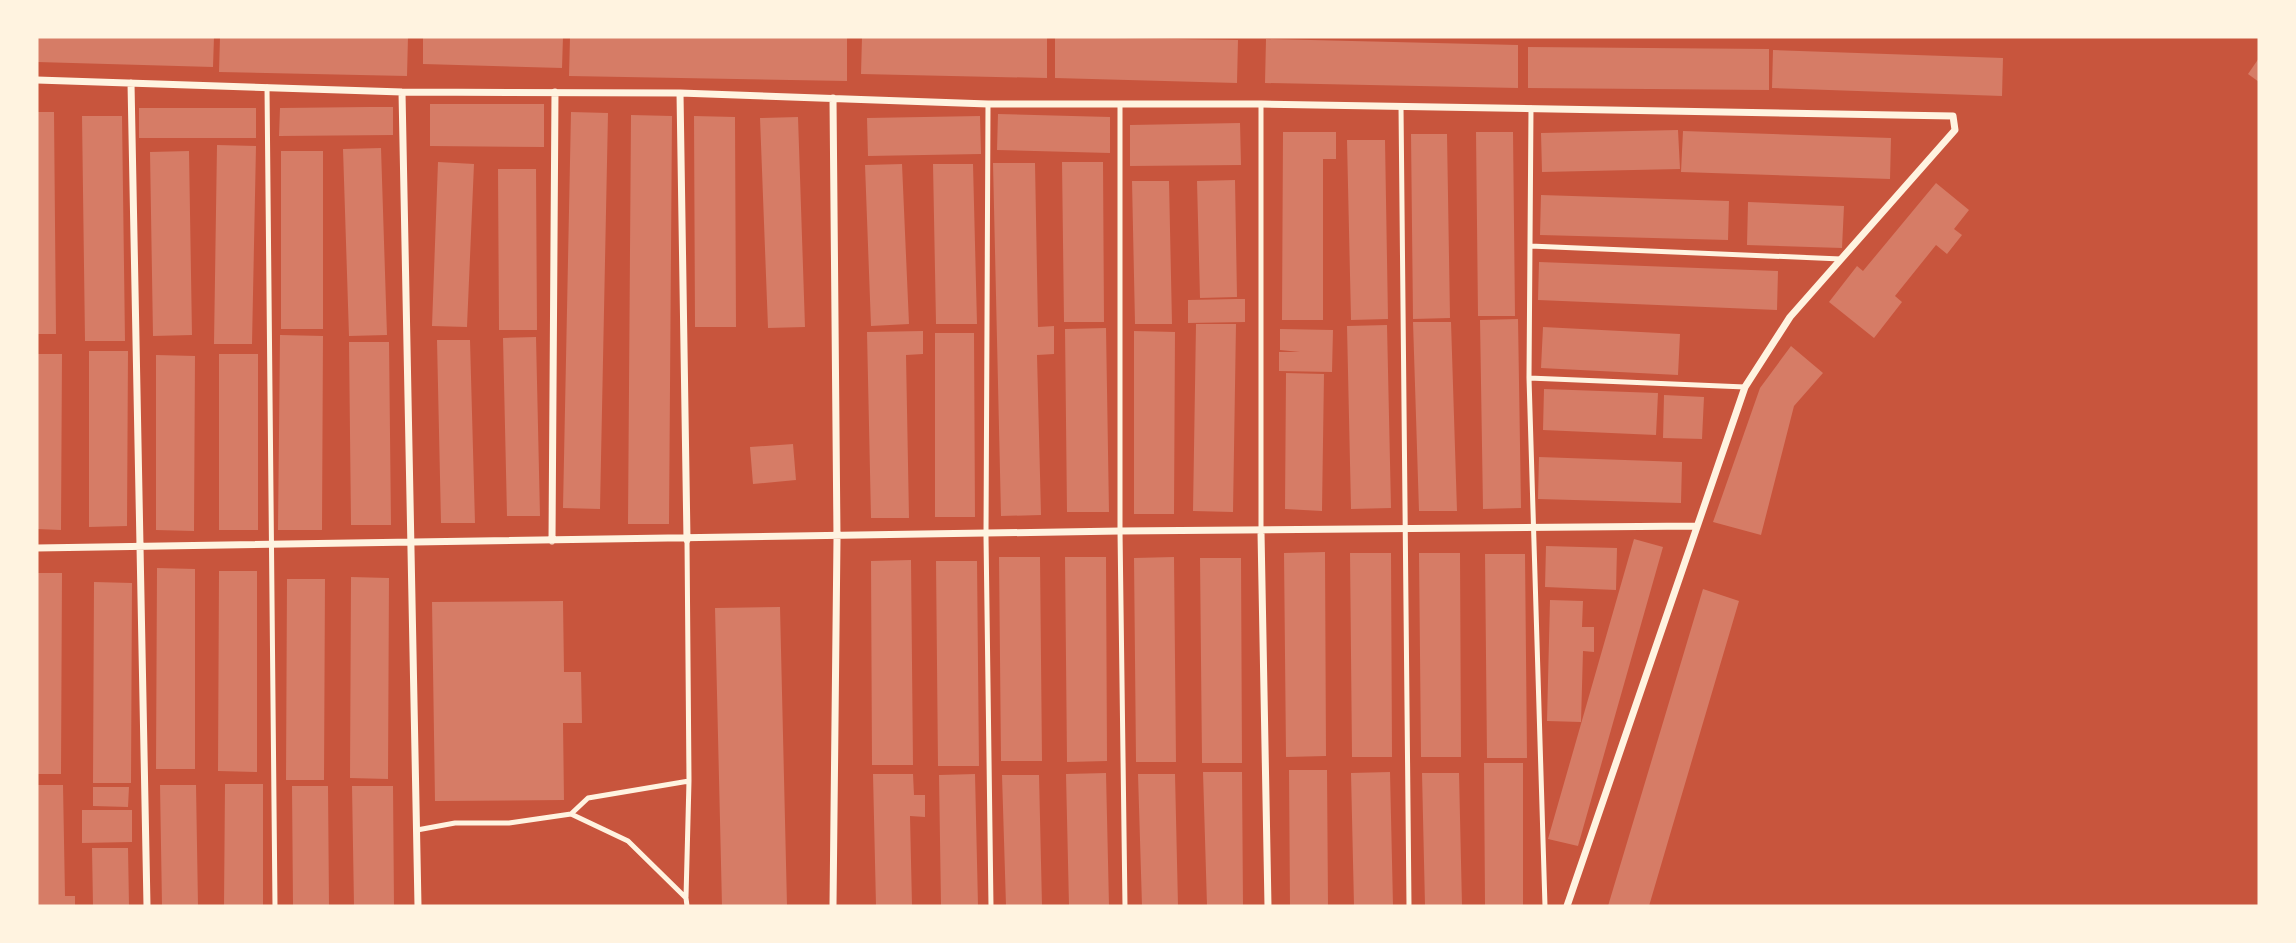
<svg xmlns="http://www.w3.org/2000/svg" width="2296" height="943" font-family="'Roboto Condensed',sans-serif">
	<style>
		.building { fill: #d67c66 }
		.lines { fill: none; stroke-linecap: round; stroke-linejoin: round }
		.service { stroke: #fff3e0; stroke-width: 5 }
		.minor { stroke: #fff3e0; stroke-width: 7 }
	</style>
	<rect width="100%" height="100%" fill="#c8553d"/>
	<path class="building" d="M37,37H214L213,67L37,62Z
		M220,37H408L407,76L219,72Z
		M423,37H563L562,68L423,64Z
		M570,37H847V81L569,76Z
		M862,37H1047V78L861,74Z
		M1055,37L1238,40L1237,83L1055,78Z
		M1266,39L1518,45V88L1265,83Z
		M1528,47L1769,49V90L1528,88Z
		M1773,50L2003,58L2002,96L1772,88Z
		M2259,58V82L2248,74Z
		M430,104H544V147L430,146Z
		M369,107H393V135L279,136L280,108Z
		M139,108H256V138H139Z
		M37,112H54L56,334H37Z
		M571,112L608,113L600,509L563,508Z
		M998,114L1110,117V153L997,150Z
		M631,115L672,116L669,524H628Z
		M82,116H122L125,341H85Z
		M694,116L735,117L736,327H695Z
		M980,116L981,154L868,156L867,118Z
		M798,117L805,327L768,328L760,118Z
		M1240,123L1241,165L1130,166V125Z
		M1678,130L1680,169L1542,172L1541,133Z
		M1683,131L1891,138L1890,179L1681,172Z
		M1283,132H1336V159H1323V320H1282Z
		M1476,132H1513L1515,316H1478Z
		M1411,134H1447L1450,318L1413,319Z
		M1347,140H1385L1388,319L1351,320Z
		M217,145L256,146L252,344H214Z
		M381,148L387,335L349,336L343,149Z
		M189,151L192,335L153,336L150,152Z
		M281,151H323V329H281Z
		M438,162L474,164L467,327L432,326Z
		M1062,162H1103L1104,322H1064Z
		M993,163H1035L1038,327L1054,326V354L1037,355L1041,515L1001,516Z
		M902,164L909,324L871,326L865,165Z
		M933,164H973L977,324H936Z
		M498,169H536L537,330H499Z
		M1235,180L1237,297L1200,298L1197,181Z
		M1132,181H1169L1172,324H1135Z
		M1936,183L1969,210L1954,229L1962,235L1947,254L1936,245L1895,296L1902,302L1874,338L1829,302L1857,266L1863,271Z
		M1541,195L1729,201L1728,240L1540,235Z
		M1748,202L1844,206L1842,248L1747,245Z
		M1539,262L1778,271L1777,310L1538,300Z
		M1236,299H1245V322L1188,323V300Z
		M1518,319L1521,508L1483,509L1480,320Z
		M1413,322H1451L1457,511H1419Z
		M1196,324H1236L1233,512L1193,511Z
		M1387,325L1391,508L1351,509L1347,326Z
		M1543,327L1680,334L1678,375L1541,368Z
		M1106,328L1109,512H1067L1065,329Z
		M1280,329L1333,330L1332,372L1279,371V352H1300L1280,350Z
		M923,331V354L906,355L909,518H871L867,332Z
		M1134,331L1175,332L1174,514H1134Z
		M935,333H974L975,517H935Z
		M280,335L323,336L322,530H278Z
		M536,337L540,516H507L503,338Z
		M437,340H470L475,523H441Z
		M349,342H389L391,525H351Z
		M1791,346L1823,373L1794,406L1761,535L1713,522L1760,388Z
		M89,351H128L127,526L89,527Z
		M37,354H62L61,530L37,529Z
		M219,354H258V530H219Z
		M156,355L195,356L194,531L156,530Z
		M1286,373L1324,374L1322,511L1285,509Z
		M1544,389L1658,393L1656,435L1543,430Z
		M1664,395L1704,397L1702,439L1663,438Z
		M793,444L796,480L753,484L750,447Z
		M1539,457L1682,462L1681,503L1538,499Z
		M1634,539L1663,547L1578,846L1548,839Z
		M1546,546L1617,548L1616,590L1545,587Z
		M1325,552L1326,756L1286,757L1284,553Z
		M1350,553H1391L1392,757H1352Z
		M1419,553H1460L1461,757H1421Z
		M1485,554H1525L1527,758H1487Z
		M999,557H1040L1042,761H1001Z
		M1065,557H1106L1107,761L1067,762Z
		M1174,557L1176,762H1136L1134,558Z
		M1200,558H1241L1242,763H1202Z
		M911,560L913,765H872L871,561Z
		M936,561H977L979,766H938Z
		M157,568L195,569V769H156Z
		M219,571H257V772L218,771Z
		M37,573H62L61,774H37Z
		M351,577L389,578L388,779L350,778Z
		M287,579H325L324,780H286Z
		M94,582L132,583L131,783H93Z
		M1703,589L1739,601L1669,838L1649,906H1608Z
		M1550,600L1583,601L1582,627H1594V652L1583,651L1581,722L1547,721Z
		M563,601L564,672H581L582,723H563L564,800L435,801L432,602Z
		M780,607L787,906H722L715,608Z
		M1484,763H1523V906H1485Z
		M1289,770H1327L1328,906H1290Z
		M1203,772H1242L1243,906H1207Z
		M1390,772L1393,906H1354L1351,773Z
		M1106,773L1109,906H1069L1066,774Z
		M1422,773H1459L1462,906H1425Z
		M873,774H913L914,795H925V817L910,816L912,906H876Z
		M975,774L978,906H941L939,775Z
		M1138,774H1175L1178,906H1142Z
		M1002,775H1039L1042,906H1006Z
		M225,784H263V906H224Z
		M37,785H63L65,896H75V906H37Z
		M160,785H196L198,906H162Z
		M292,786H328L329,906H293Z
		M352,786H393L394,906H354Z
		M93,787H129L128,807L93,806Z
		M82,810H132V842L82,843Z
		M92,848H128L129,906H93Z"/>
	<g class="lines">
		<path class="service" d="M267,87L275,906
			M988,104L986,536L991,906
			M1120,104V531L1125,906
			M1401,106L1409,906
			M1531,108L1529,378L1545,906
			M1530,246L1841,259
			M1529,378L1745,387
			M1261,532V104
			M571,814L588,798L689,781L687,540
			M417,830L455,823H509L571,814L628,841L686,898L687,906
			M686,897L689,781"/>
		<path class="minor" d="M37,80L402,92L680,93L988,104H1261L1953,116L1955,130L1790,317L1745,387L1567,906
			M131,83L147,906
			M402,92L418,906
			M680,93L687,540
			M833,98L837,538L833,906
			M1261,532L1268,906
			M552,541L555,92
			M37,548L1120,531L1696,526"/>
	</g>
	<rect width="2296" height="943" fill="none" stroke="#fff3e0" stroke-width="77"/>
</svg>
